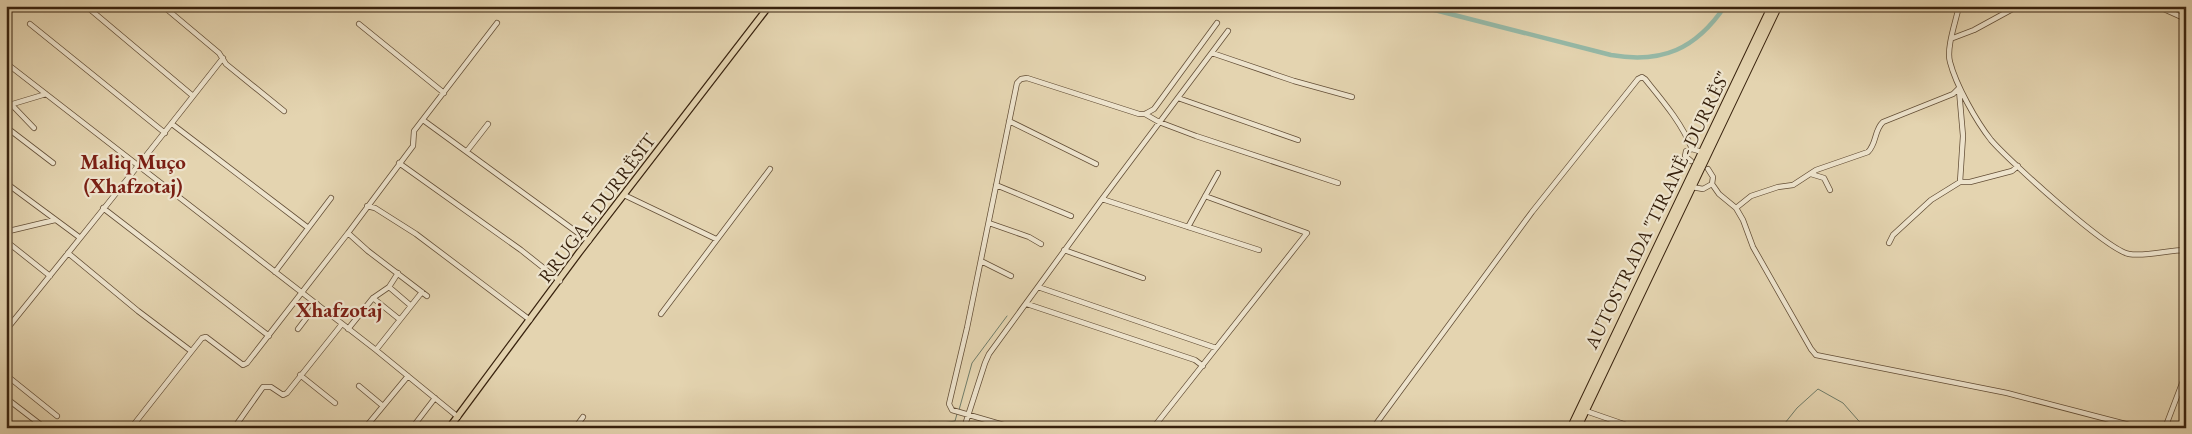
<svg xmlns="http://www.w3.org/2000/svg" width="2192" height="434" font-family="'EB Garamond',serif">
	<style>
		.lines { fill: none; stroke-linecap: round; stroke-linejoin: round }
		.stream { stroke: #707d6a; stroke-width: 1 }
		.canal { stroke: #96b9a7; stroke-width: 4.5 }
		.minor-casing { stroke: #634e36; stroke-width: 6 }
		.major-casing { stroke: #38220e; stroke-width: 8 }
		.highway-casing { stroke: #38220e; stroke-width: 9 }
		.minor { stroke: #ede3cc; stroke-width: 4.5 }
		.major { stroke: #e4d4b0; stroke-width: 5.5 }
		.highway { stroke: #e4d4b0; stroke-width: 7 }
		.labels { text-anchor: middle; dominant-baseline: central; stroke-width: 4.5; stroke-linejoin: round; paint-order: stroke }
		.street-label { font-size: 19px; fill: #38220e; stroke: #ede3cc }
		.quarter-label { font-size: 21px; font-weight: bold; fill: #7a1f14; stroke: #ede3cc }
	</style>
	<rect width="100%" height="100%" fill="#e4d4b0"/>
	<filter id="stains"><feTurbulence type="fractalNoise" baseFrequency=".004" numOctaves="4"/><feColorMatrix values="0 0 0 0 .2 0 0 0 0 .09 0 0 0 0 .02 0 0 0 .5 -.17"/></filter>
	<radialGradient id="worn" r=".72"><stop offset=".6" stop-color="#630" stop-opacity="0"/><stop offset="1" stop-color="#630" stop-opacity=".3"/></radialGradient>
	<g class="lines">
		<path class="stream" d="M959,410L972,363L1007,316
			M921,428L929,422L937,424L955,421L957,414
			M1781,428L1797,408L1818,389L1843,403L1865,428"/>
		<path class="canal" d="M504,6L520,9L532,6
			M547,6H552
			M1419,6L1611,55C1662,64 1696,49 1725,6"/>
		<defs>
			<path id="minor" d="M86,6L193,96
				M163,6L219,53L226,64L284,111
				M1959,6C1956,21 1946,48 1950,62C1956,85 1976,121 1991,140C2008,160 2107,250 2129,254C2145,257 2169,250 2186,250
				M2157,6L2186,19
				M30,24L165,133
				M359,24L444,93
				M1953,38L1974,30L2018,6
				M1212,53L1294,81L1352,97
				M6,63L376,350L458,417
				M1959,90L1963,136L1960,182
				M1178,98L1298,140
				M11,104L34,128
				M6,106L46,94
				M1145,114L1159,122L1196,136L1338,183
				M423,120L589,241
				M1009,121L1096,164
				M172,124L307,227
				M6,127L53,163
				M467,151L488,124
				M1691,161L1685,156L1686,151L1692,149L1702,152
				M399,163L521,250L560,281
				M1811,174L1824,178L1830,190
				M6,183L79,237
				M1712,184L1719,194L1736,208L1743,220L1753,247L1811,349L1816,355L2007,393L2141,428
				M996,185L1071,216
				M1692,187L1703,189L1712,184L1713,177L1708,169
				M624,195L716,239
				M1102,199L1259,250
				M367,206L375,208L416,234L530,320
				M103,208L269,336
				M1736,208L1751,196L1778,187L1793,185L1816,170L1868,152C1877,143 1874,130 1883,122L1953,94L1959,88
				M989,223L1029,237L1041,244
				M1188,227L1218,173
				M9,231L55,220
				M6,241L50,276
				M1889,243L1893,235L1931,200L1960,182H1970L2012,171L2018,166
				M1064,250L1143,278
				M68,253L138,311L191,351
				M981,261L1011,276
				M275,272L331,198
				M389,287L410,305
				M1038,287L1216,348
				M427,296L368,251L348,233L413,146L414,131L497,23
				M373,298L399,319
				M1027,304L1195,360L1203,366
				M661,314L770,169
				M298,329L317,304
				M348,329L373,298L389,287L398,273
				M6,330C79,240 151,150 223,58
				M376,350L422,292
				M6,375L57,416
				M300,375L335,403
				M359,386L383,406
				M6,398L45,428
				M1586,411L1635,428
				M6,424L12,428
				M131,428L202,338L206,337L243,365L247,363L348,233
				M234,428L263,387H271L283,395L287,393L342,324
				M365,428L408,376
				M412,428L435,398
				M575,428L583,417
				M964,428L985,363L989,354L1102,199L1228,31
				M1014,428L952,410L949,404L967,328L1017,83L1021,79L1027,78L1139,114H1145L1154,109L1217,23
				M1153,428L1307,233L1205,196
				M1373,428L1532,212L1638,79L1642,77L1645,79C1662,100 1682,123 1692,149
				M2165,428L2186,373"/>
			<path id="major" d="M449,428L578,254L769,6"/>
			<path id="highway" d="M1571,428L1772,6
				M1577,428L1778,6"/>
		</defs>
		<use href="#minor" class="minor-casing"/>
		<use href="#major" class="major-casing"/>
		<use href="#highway" class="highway-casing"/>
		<use href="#minor" class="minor"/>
		<use href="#major" class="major"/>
		<use href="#highway" class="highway"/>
	</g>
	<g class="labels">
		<g class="street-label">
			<text transform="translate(597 208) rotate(-53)">RRUGA E DURRËSIT</text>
			<text transform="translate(1657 210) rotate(-64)">AUTOSTRADA "TIRANË - DURRËS"</text>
		</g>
		<g class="quarter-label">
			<text x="133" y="161">Maliq Muço<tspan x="133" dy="24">(Xhafzotaj)</tspan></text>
			<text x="339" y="309">Xhafzotaj</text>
		</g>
	</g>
	<rect width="2192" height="434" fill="none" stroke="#e4d4b0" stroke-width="25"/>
	<rect x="8" y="8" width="2177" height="419" fill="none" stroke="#38220e" stroke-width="2.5"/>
	<rect x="12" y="12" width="2167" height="409" fill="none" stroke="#38220e"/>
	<rect width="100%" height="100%" filter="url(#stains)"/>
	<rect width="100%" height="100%" fill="url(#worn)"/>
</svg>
